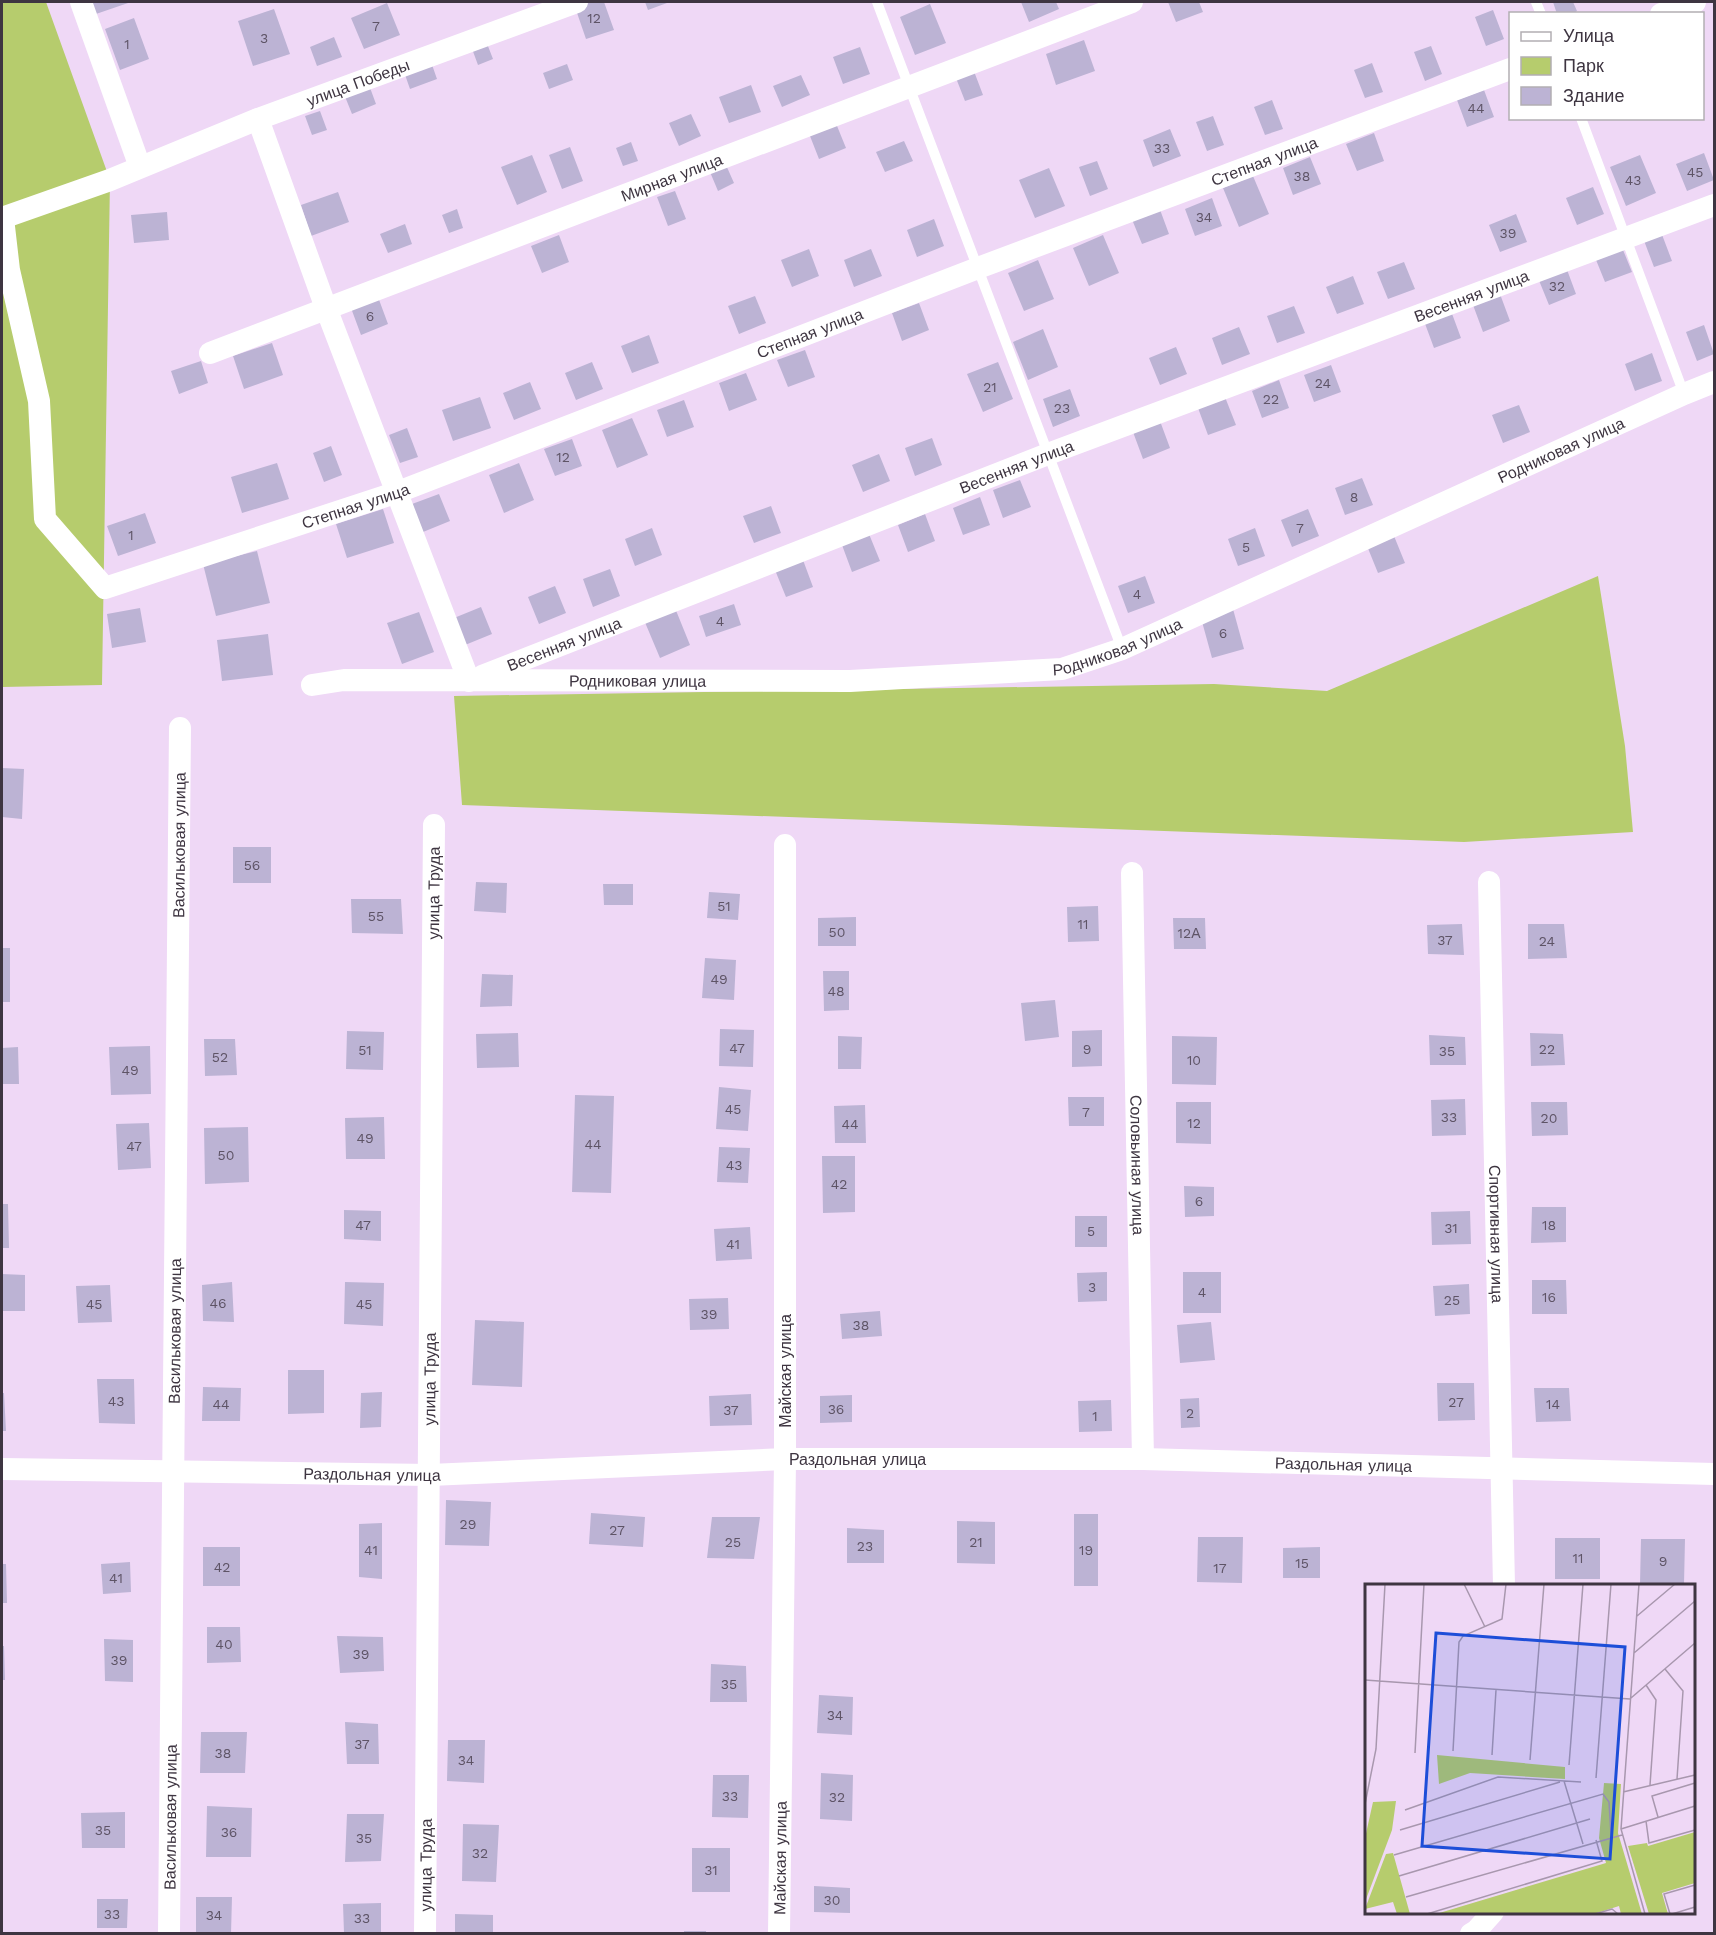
<svg xmlns="http://www.w3.org/2000/svg" width="1716" height="1935" font-family="'Work Sans',sans-serif">
	<style>
		.green { fill: #b6cc6d }
		.building { fill: #bcb3d4 }
		.lines { fill: none; stroke-linecap: round; stroke-linejoin: round }
		.lane { stroke: #fff; stroke-width: 10 }
		.street { stroke: #fff; stroke-width: 22 }
		.labels { text-anchor: middle; dominant-baseline: central; stroke-width: 5; stroke-linejoin: round; paint-order: stroke }
		.number-label { font-size: 14px; fill: #5e5466 }
		.street-label { font-size: 16px; fill: #3e3541; stroke: #fff }
		.inset-road { fill: none; stroke: #a897ae; stroke-width: 1.5 }
		.view { fill: #1d4ed8; fill-opacity: 0.15; stroke: #1d4ed8; stroke-width: 3 }
		.inset-edge { fill: none; stroke: #3e3541; stroke-width: 3 }
	</style>
	<rect width="100%" height="100%" fill="#efd8f6"/>
	<path class="green" d="M2,2H46L110,180L102,685L2,687Z
		M1598,576L1625,746L1633,832L1464,842L462,805L454,696L1214,684L1327,691Z"/>
	<path class="building" d="M92,2H131L96,14Z
		M592,2H604L614,30L586,39L575,7Z
		M645,2H667V3L648,10Z
		M1021,2H1056L1059,9L1029,22Z
		M1168,2H1199L1203,12L1176,22Z
		M1553,2H1573L1577,11L1572,14H1557Z
		M387,3L400,35L364,49L351,18Z
		M930,4L946,43L915,55L900,17Z
		M274,9L290,54L253,66L238,21Z
		M1493,10L1504,39L1486,46L1475,17Z
		M134,18L149,59L120,70L105,29Z
		M334,37L342,57L317,66L310,47Z
		M1084,40L1095,71L1056,85L1046,54Z
		M486,41L493,59L478,65L471,46Z
		M1431,46L1442,74L1425,81L1414,52Z
		M860,47L870,74L843,84L833,57Z
		M430,59L437,79L410,89L403,69Z
		M1372,63L1383,92L1365,98L1354,70Z
		M567,64L573,80L549,89L543,73Z
		M972,66L983,95L965,101L954,73Z
		M801,75L810,95L782,107L773,86Z
		M369,85L376,104L352,114L344,94Z
		M751,85L761,112L729,123L719,97Z
		M1484,90L1494,117L1467,127L1457,100Z
		M1272,100L1283,129L1265,135L1254,107Z
		M320,111L327,130L312,135L305,116Z
		M691,114L701,136L679,146L669,123Z
		M1213,116L1224,145L1207,151L1196,122Z
		M835,121L846,148L819,159L808,131Z
		M1170,129L1181,156L1153,167L1143,140Z
		M1374,133L1384,161L1357,171L1346,144Z
		M904,141L913,161L885,172L876,152Z
		M631,142L638,161L623,166L616,148Z
		M570,147L583,181L562,189L549,155Z
		M1704,153L1714,180L1687,191L1676,164Z
		M532,155L547,192L517,205L501,167Z
		M1640,155L1656,193L1626,206L1610,167Z
		M1310,157L1321,184L1293,195L1283,168Z
		M1097,161L1108,189L1090,196L1079,167Z
		M726,165L734,183L718,191L710,172Z
		M1049,168L1065,206L1035,218L1019,180Z
		M1253,176L1269,214L1239,227L1223,188Z
		M1593,187L1604,214L1577,225L1566,198Z
		M675,191L686,219L668,226L657,197Z
		M338,192L349,222L311,236L301,205Z
		M1212,198L1222,226L1195,236L1185,209Z
		M1159,207L1169,234L1142,244L1131,217Z
		M457,209L463,228L449,233L442,215Z
		M167,212L169,240L134,243L131,215Z
		M1516,214L1527,242L1500,252L1489,225Z
		M934,219L944,246L917,257L907,230Z
		M405,224L412,244L388,253L380,234Z
		M1661,232L1672,261L1654,267L1643,238Z
		M559,235L569,262L542,273L531,246Z
		M1103,235L1119,273L1089,286L1073,248Z
		M1621,245L1632,272L1605,282L1594,255Z
		M809,249L819,276L792,287L781,260Z
		M871,249L882,276L854,287L844,260Z
		M1038,260L1054,299L1024,311L1008,273Z
		M1404,262L1415,289L1388,299L1377,272Z
		M1566,267L1576,294L1549,305L1538,278Z
		M1353,276L1364,304L1337,314L1326,287Z
		M1500,294L1510,321L1483,332L1473,305Z
		M755,296L766,323L739,334L728,306Z
		M378,297L388,324L361,335L351,308Z
		M919,303L929,330L902,341L892,313Z
		M1294,306L1305,333L1277,343L1267,316Z
		M1451,311L1461,338L1434,348L1424,321Z
		M1704,325L1714,354L1697,361L1686,332Z
		M1239,327L1250,354L1222,365L1212,338Z
		M1043,329L1058,367L1028,380L1013,342Z
		M649,335L659,363L632,373L621,346Z
		M272,343L283,375L244,389L233,356Z
		M1176,347L1187,374L1160,385L1149,358Z
		M805,350L815,377L788,387L777,360Z
		M1652,353L1662,381L1635,391L1625,364Z
		M201,361L208,383L179,394L171,371Z
		M592,362L603,389L576,400L565,373Z
		M998,362L1013,399L983,412L967,374Z
		M1331,365L1341,392L1314,402L1304,375Z
		M746,373L757,400L729,411L719,383Z
		M1279,380L1289,408L1262,418L1252,391Z
		M530,382L541,409L514,420L503,393Z
		M1070,389L1080,416L1053,427L1043,399Z
		M480,397L491,428L453,441L442,410Z
		M1225,397L1236,425L1208,435L1198,408Z
		M684,400L694,427L667,437L657,410Z
		M1519,405L1530,432L1503,443L1492,415Z
		M632,418L648,455L617,468L602,430Z
		M1160,421L1170,448L1143,459L1133,432Z
		M407,428L418,457L400,463L389,435Z
		M932,438L942,465L915,476L905,448Z
		M572,439L582,466L555,476L544,449Z
		M331,446L342,475L324,482L313,453Z
		M879,454L890,481L863,492L852,465Z
		M277,463L289,499L242,513L231,477Z
		M519,463L534,500L504,513L489,475Z
		M1362,478L1373,505L1345,515L1335,488Z
		M1020,480L1031,507L1003,518L993,490Z
		M439,494L450,521L423,532L412,504Z
		M980,497L990,525L963,535L953,508Z
		M771,506L781,533L754,543L743,516Z
		M383,509L394,543L347,558L336,524Z
		M1308,509L1319,536L1292,547L1281,520Z
		M145,513L156,543L118,556L107,526Z
		M925,514L935,541L908,552L898,525Z
		M652,528L662,555L635,566L625,539Z
		M1255,528L1265,556L1238,566L1228,539Z
		M869,534L880,561L852,572L842,545Z
		M1394,536L1405,563L1378,573L1367,546Z
		M257,551L270,603L216,616L203,564Z
		M803,560L813,587L786,597L775,570Z
		M610,569L620,596L593,607L583,579Z
		M1145,576L1155,603L1128,613L1118,586Z
		M555,586L566,613L539,624L528,597Z
		M734,604L741,625L706,637L699,616Z
		M481,607L492,634L465,645L454,618Z
		M140,608L146,642L112,648L107,614Z
		M675,608L690,645L660,658L644,620Z
		M1233,609L1244,649L1212,658L1201,618Z
		M419,612L434,652L402,664L387,623Z
		M268,634L273,675L222,681L217,640Z
		M2,768L24,769L22,819L2,817Z
		M233,847H271V883H233Z
		M476,882L507,883L506,913L474,911Z
		M603,884H633V905H604Z
		M709,892L740,894L738,920L707,918Z
		M351,899H401L403,934L352,933Z
		M1098,906L1099,941L1068,942L1067,907Z
		M856,917V946H818V918Z
		M1173,918H1205L1206,949H1174Z
		M1462,924L1464,955L1428,954L1427,925Z
		M1528,924H1564L1567,958L1528,959Z
		M2,948H10V1002H2Z
		M705,958L736,960L734,1000L702,998Z
		M823,971H849V1010L824,1011Z
		M482,974L513,975L512,1006L480,1007Z
		M1055,1000L1059,1037L1025,1041L1021,1003Z
		M720,1029L754,1030L753,1067L719,1066Z
		M1102,1030V1066L1072,1067V1031Z
		M347,1031L384,1032L383,1070L346,1069Z
		M518,1033L519,1067L477,1068L476,1034Z
		M1530,1033L1563,1034L1565,1065L1531,1066Z
		M1429,1035L1465,1037L1466,1065H1430Z
		M838,1036L862,1037L861,1069H838Z
		M1172,1036L1217,1037L1216,1085L1172,1084Z
		M204,1039H235L237,1075L205,1076Z
		M150,1046L151,1094L111,1095L109,1047Z
		M18,1047L19,1084H2V1048Z
		M719,1087L751,1090L748,1131L716,1129Z
		M575,1095L614,1096L611,1193L572,1192Z
		M1068,1097H1104V1126H1069Z
		M1465,1099L1466,1135L1432,1136L1431,1100Z
		M1176,1102H1211V1144L1176,1143Z
		M1531,1102H1567L1568,1135L1532,1136Z
		M865,1105L866,1143H835L834,1106Z
		M384,1117L385,1159H346L345,1118Z
		M149,1123L151,1168L118,1170L116,1124Z
		M248,1127L249,1182L205,1184L204,1128Z
		M719,1147L750,1148L748,1183L717,1182Z
		M822,1156H855V1212L823,1213Z
		M1184,1186L1214,1187V1216L1185,1217Z
		M2,1204H8L9,1248H2Z
		M1532,1207H1566V1242L1531,1243Z
		M344,1210L381,1211V1241L344,1239Z
		M1470,1211L1471,1244L1432,1245L1431,1212Z
		M1075,1216H1107V1247H1075Z
		M750,1227L752,1259L716,1261L714,1229Z
		M1107,1272V1301L1078,1302L1077,1273Z
		M1183,1272H1221V1313H1183Z
		M2,1274L25,1275V1311H2Z
		M1532,1280H1566L1567,1314H1532Z
		M232,1282L234,1322L203,1321L202,1285Z
		M345,1282L384,1283L383,1326L344,1324Z
		M1469,1284L1470,1314L1435,1316L1433,1286Z
		M110,1285L112,1322L78,1323L76,1286Z
		M728,1298L729,1329L690,1330L689,1299Z
		M880,1311L882,1336L842,1339L840,1314Z
		M475,1320L524,1322L522,1387L472,1385Z
		M1211,1322L1215,1360L1180,1363L1177,1325Z
		M288,1370H324V1413L288,1414Z
		M97,1379H134L135,1424L99,1423Z
		M1437,1383H1474L1475,1420L1438,1421Z
		M203,1387L241,1388L240,1421H202Z
		M1534,1388H1569L1571,1421L1536,1422Z
		M382,1392L381,1427L360,1428L361,1393Z
		M2,1393H4L6,1431H2Z
		M751,1394L752,1425L710,1426L709,1396Z
		M852,1395V1422L820,1423V1396Z
		M1199,1398L1200,1427L1181,1428L1180,1399Z
		M1111,1400L1112,1431L1079,1432L1078,1401Z
		M446,1500L491,1502L489,1546L445,1545Z
		M591,1513L645,1517L643,1547L589,1544Z
		M1074,1514H1098V1586H1074Z
		M712,1517H760L754,1559L707,1558Z
		M957,1521L995,1522V1564L957,1563Z
		M382,1523V1579L359,1577V1524Z
		M847,1528L884,1530V1563H847Z
		M1198,1537H1243L1242,1583L1197,1582Z
		M1555,1538H1600V1579H1555Z
		M1641,1539H1685L1684,1584H1640Z
		M203,1547H240V1586H203Z
		M1320,1547V1578H1283V1548Z
		M130,1562L131,1592L103,1594L101,1564Z
		M2,1564H6L7,1603H2Z
		M207,1627H240L241,1662L207,1663Z
		M337,1636L383,1637L384,1671L340,1673Z
		M104,1639L133,1640V1682L105,1681Z
		M2,1646H4L5,1680H2Z
		M711,1664L746,1666L747,1702H710Z
		M819,1695L853,1697L852,1735L817,1733Z
		M345,1722L378,1724L379,1764H347Z
		M201,1732H247L245,1773H200Z
		M448,1740H485L484,1783L447,1781Z
		M821,1773L853,1775L852,1821L820,1819Z
		M713,1775H749L748,1818L712,1817Z
		M207,1806L252,1808L251,1857H206Z
		M125,1812V1848H82L81,1813Z
		M347,1814H384L381,1861L345,1862Z
		M463,1824L499,1825L496,1882L462,1881Z
		M692,1848H730V1892H692Z
		M814,1886L850,1888V1913L814,1912Z
		M196,1897H232L231,1934H196Z
		M97,1899H128L127,1928H97Z
		M381,1903V1934L344,1933L343,1904Z
		M455,1914L493,1915V1934H455Z
		M684,1931H706V1934H684Z"/>
	<g class="lines">
		<path class="lane" d="M877,2L1122,649
			M1536,2L1541,14
			M1581,118L1684,394"/>
		<g class="street">
			<path d="M81,2L140,167"/>
			<path d="M1661,14L1695,2"/>
			<path d="M258,119L326,308L469,681"/>
			<path id="s1" d="M2,218L110,180L258,119L577,2"/>
			<path id="s2" d="M3,218L9,270L39,401L45,519L105,588L398,492L978,268L1510,69"/>
			<path id="s3" d="M210,353L1132,2"/>
			<path id="s4" d="M482,676L1048,454L1714,205"/>
			<path id="s5" d="M312,685L344,680L850,681L1062,669L1122,649L1684,394L1714,382"/>
			<path id="s6" d="M1132,873L1143,1459"/>
			<path id="s7" d="M1489,882L1504,1586"/>
			<path id="s8" d="M2,1469L430,1475L785,1459H1143L1714,1474"/>
			<path id="s9" d="M169,1934L180,728"/>
			<path id="s10" d="M425,1934L434,825"/>
			<path id="s11" d="M779,1934L785,1459V845"/>
			<path d="M1471,1934L1476,1931L1493,1912"/>
		</g>
	</g>
	<g class="labels">
		<g class="number-label">
			<text x="594" y="18">12</text>
			<text x="376" y="26">7</text>
			<text x="264" y="38">3</text>
			<text x="127" y="44">1</text>
			<text x="1476" y="108">44</text>
			<text x="1162" y="148">33</text>
			<text x="1695" y="172">45</text>
			<text x="1302" y="176">38</text>
			<text x="1633" y="180">43</text>
			<text x="1204" y="217">34</text>
			<text x="1508" y="233">39</text>
			<text x="1557" y="286">32</text>
			<text x="370" y="316">6</text>
			<text x="1323" y="383">24</text>
			<text x="990" y="387">21</text>
			<text x="1271" y="399">22</text>
			<text x="1062" y="408">23</text>
			<text x="563" y="457">12</text>
			<text x="1354" y="497">8</text>
			<text x="1300" y="528">7</text>
			<text x="131" y="535">1</text>
			<text x="1246" y="547">5</text>
			<text x="1137" y="594">4</text>
			<text x="720" y="621">4</text>
			<text x="1223" y="633">6</text>
			<text x="252" y="865">56</text>
			<text x="724" y="906">51</text>
			<text x="376" y="916">55</text>
			<text x="1083" y="924">11</text>
			<text x="837" y="932">50</text>
			<text x="1189" y="933">12А</text>
			<text x="1445" y="940">37</text>
			<text x="1547" y="941">24</text>
			<text x="719" y="979">49</text>
			<text x="836" y="991">48</text>
			<text x="737" y="1048">47</text>
			<text x="1087" y="1049">9</text>
			<text x="1547" y="1049">22</text>
			<text x="365" y="1050">51</text>
			<text x="1447" y="1051">35</text>
			<text x="220" y="1057">52</text>
			<text x="1194" y="1060">10</text>
			<text x="130" y="1070">49</text>
			<text x="733" y="1109">45</text>
			<text x="1086" y="1112">7</text>
			<text x="1449" y="1117">33</text>
			<text x="1549" y="1118">20</text>
			<text x="1194" y="1123">12</text>
			<text x="850" y="1124">44</text>
			<text x="365" y="1138">49</text>
			<text x="593" y="1144">44</text>
			<text x="134" y="1146">47</text>
			<text x="226" y="1155">50</text>
			<text x="734" y="1165">43</text>
			<text x="839" y="1184">42</text>
			<text x="1199" y="1201">6</text>
			<text x="363" y="1225">47</text>
			<text x="1549" y="1225">18</text>
			<text x="1451" y="1228">31</text>
			<text x="1091" y="1231">5</text>
			<text x="733" y="1244">41</text>
			<text x="1092" y="1287">3</text>
			<text x="1202" y="1292">4</text>
			<text x="1549" y="1297">16</text>
			<text x="1452" y="1300">25</text>
			<text x="218" y="1303">46</text>
			<text x="94" y="1304">45</text>
			<text x="364" y="1304">45</text>
			<text x="709" y="1314">39</text>
			<text x="861" y="1325">38</text>
			<text x="116" y="1401">43</text>
			<text x="1456" y="1402">27</text>
			<text x="221" y="1404">44</text>
			<text x="1553" y="1404">14</text>
			<text x="836" y="1409">36</text>
			<text x="731" y="1410">37</text>
			<text x="1190" y="1413">2</text>
			<text x="1095" y="1416">1</text>
			<text x="468" y="1524">29</text>
			<text x="617" y="1530">27</text>
			<text x="733" y="1542">25</text>
			<text x="976" y="1542">21</text>
			<text x="865" y="1546">23</text>
			<text x="371" y="1550">41</text>
			<text x="1086" y="1550">19</text>
			<text x="1578" y="1558">11</text>
			<text x="1663" y="1561">9</text>
			<text x="1302" y="1563">15</text>
			<text x="222" y="1567">42</text>
			<text x="1220" y="1568">17</text>
			<text x="116" y="1578">41</text>
			<text x="224" y="1644">40</text>
			<text x="361" y="1654">39</text>
			<text x="119" y="1660">39</text>
			<text x="729" y="1684">35</text>
			<text x="835" y="1715">34</text>
			<text x="362" y="1744">37</text>
			<text x="223" y="1753">38</text>
			<text x="466" y="1760">34</text>
			<text x="730" y="1796">33</text>
			<text x="837" y="1797">32</text>
			<text x="103" y="1830">35</text>
			<text x="229" y="1832">36</text>
			<text x="364" y="1838">35</text>
			<text x="480" y="1853">32</text>
			<text x="711" y="1870">31</text>
			<text x="832" y="1900">30</text>
			<text x="112" y="1914">33</text>
			<text x="214" y="1915">34</text>
			<text x="362" y="1918">33</text>
		</g>
		<g class="street-label">
			<text stroke="none"><textPath href="#s1" startOffset="381">улица Победы</textPath></text>
			<text stroke="none"><textPath href="#s2" startOffset="1632">Степная улица</textPath></text>
			<text stroke="none"><textPath href="#s3" startOffset="494">Мирная улица</textPath></text>
			<text stroke="none"><textPath href="#s4" startOffset="1060">Весенняя улица</textPath></text>
			<text stroke="none"><textPath href="#s2" startOffset="1146">Степная улица</textPath></text>
			<text stroke="none"><textPath href="#s5" startOffset="1296">Родниковая улица</textPath></text>
			<text stroke="none"><textPath href="#s4" startOffset="574">Весенняя улица</textPath></text>
			<text stroke="none"><textPath href="#s2" startOffset="660">Степная улица</textPath></text>
			<text stroke="none"><textPath href="#s4" startOffset="88">Весенняя улица</textPath></text>
			<text stroke="none"><textPath href="#s5" startOffset="810">Родниковая улица</textPath></text>
			<text stroke="none"><textPath href="#s5" startOffset="326">Родниковая улица</textPath></text>
			<text stroke="none"><textPath href="#s9" startOffset="1089">Васильковая улица</textPath></text>
			<text stroke="none"><textPath href="#s10" startOffset="1041">улица Труда</textPath></text>
			<text stroke="none"><textPath href="#s6" startOffset="292">Соловьиная улица</textPath></text>
			<text stroke="none"><textPath href="#s7" startOffset="352">Спортивная улица</textPath></text>
			<text stroke="none"><textPath href="#s9" startOffset="603">Васильковая улица</textPath></text>
			<text transform="translate(785 1371) rotate(-90)">Майская улица</text>
			<text stroke="none"><textPath href="#s10" startOffset="555">улица Труда</textPath></text>
			<text stroke="none"><textPath href="#s8" startOffset="856">Раздольная улица</textPath></text>
			<text stroke="none"><textPath href="#s8" startOffset="1342">Раздольная улица</textPath></text>
			<text stroke="none"><textPath href="#s8" startOffset="370">Раздольная улица</textPath></text>
			<text stroke="none"><textPath href="#s9" startOffset="117">Васильковая улица</textPath></text>
			<text stroke="none"><textPath href="#s11" startOffset="76">Майская улица</textPath></text>
			<text stroke="none"><textPath href="#s10" startOffset="69">улица Труда</textPath></text>
		</g>
	</g>
	<g transform="translate(1365 1584)">
		<rect width="330" height="330" fill="#efd8f6"/>
		<path d="M72,171L200,183V195L105,189L74,200ZM239,199L256,200L253,249L277,330H256L254,322L229,330H71L241,279L234,254ZM31,217L27,246L0,318V254L8,218ZM330,248V299L297,309L303,330H284L263,262L282,259L283,262ZM28,269L45,330H32L28,318L0,325L21,270Z" fill="#b6cc6d"/>
		<path class="inset-road" d="M99,0L120,43M274,0L256,245L280,330M272,32L310,0M269,69L330,17M300,85L318,107L312,195M0,96L265,115M281,101L291,116L285,201M266,114L330,59M88,167L94,58L98,52L137,35L141,0M50,169L59,0M127,171L131,106M165,176L179,0M204,181L218,0M231,194L246,0M199,197L218,260M258,208L330,191M0,220L11,165L20,0M40,226L133,193L216,198M293,233L287,212L330,199M281,237L284,259L330,246M256,245L330,222M35,246L195,198M29,271L238,210L244,218L246,251M34,292L225,235M41,313L257,251M62,330L237,277L231,256M230,330L247,325L253,330M305,330L299,310L330,301M307,330L330,323"/>
		<path class="view" d="M71,49L260,63L245,275L57,262Z"/>
		<rect width="330" height="330" class="inset-edge"/>
	</g>
	<rect width="1716" height="1935" fill="none" stroke="#3e3541" stroke-width="6"/>
	<rect x="1509" y="12" width="195" height="108" fill="#ffffff" stroke="#b2aeb3" stroke-width="1.5"/>
	<rect x="1521" y="32" width="30" height="9" fill="#ffffff" stroke="#b2aeb3" stroke-width="1.5"/>
	<text x="1563" y="42" font-size="18" fill="#3e3541">Улица</text>
	<rect x="1521" y="57" width="30" height="18" fill="#b6cc6d" stroke="#b2aeb3" stroke-width="1.5"/>
	<text x="1563" y="72" font-size="18" fill="#3e3541">Парк</text>
	<rect x="1521" y="87" width="30" height="18" fill="#bcb3d4" stroke="#b2aeb3" stroke-width="1.5"/>
	<text x="1563" y="102" font-size="18" fill="#3e3541">Здание</text>
</svg>
